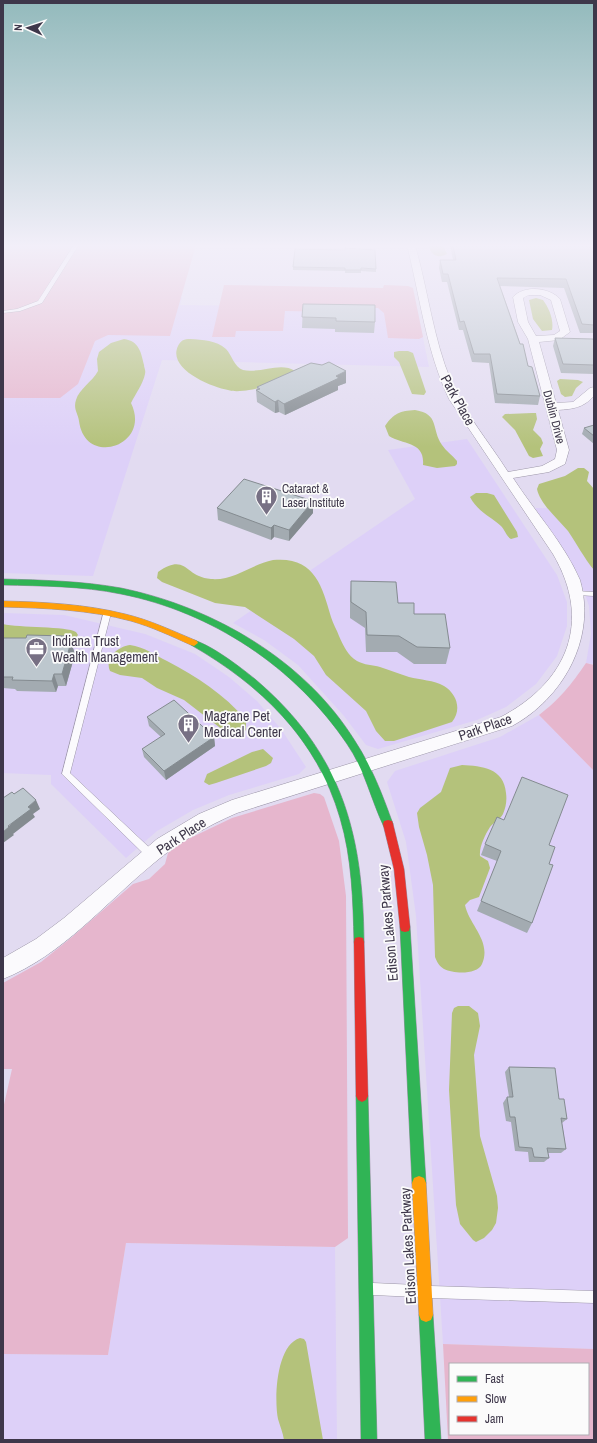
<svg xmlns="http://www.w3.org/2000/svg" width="597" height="1443" font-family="'Archivo Narrow',sans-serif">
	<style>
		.built { fill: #ddd0f8 }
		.green { fill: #e6b6cd; fill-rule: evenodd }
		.water { fill: #b4c27b }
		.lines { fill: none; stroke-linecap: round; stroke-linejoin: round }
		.lane-casing { stroke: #9c96a8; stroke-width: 1 }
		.street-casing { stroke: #9c96a8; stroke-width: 1 }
		.fast-casing { stroke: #9c96a8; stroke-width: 1 }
		.slow-casing { stroke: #9c96a8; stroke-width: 1 }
		.jam-casing { stroke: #9c96a8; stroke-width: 1 }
		.lane { fill: #fbfafd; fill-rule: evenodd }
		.street { fill: #fbfafd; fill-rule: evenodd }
		.fast { fill: #30b455; fill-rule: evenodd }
		.slow { fill: #ff9f0a; fill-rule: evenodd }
		.jam { fill: #e5322d; fill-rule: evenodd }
		.wall { fill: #a3abb1 }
		.shaded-wall { fill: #848b90 }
		.building { fill: #bdc7ce; stroke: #848b90 }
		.labels { text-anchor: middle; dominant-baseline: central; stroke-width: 3.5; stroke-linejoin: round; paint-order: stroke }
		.far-street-label { font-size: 12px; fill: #3e374a; stroke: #fbfbfb }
		.far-poi-label { font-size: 12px; fill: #3e374a; stroke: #fbfbfb; text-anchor: start }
		.street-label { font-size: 14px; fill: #3e374a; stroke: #fbfbfb }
		.poi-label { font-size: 14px; fill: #3e374a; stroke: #fbfbfb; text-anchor: start }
	</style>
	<rect width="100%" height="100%" fill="#e2dbf1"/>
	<path class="built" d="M182,297L180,305L417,308L429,367L162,360L93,576L3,573V352Z
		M467,439L557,575L567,602V626L557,656L536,684L506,707L477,720L378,749L366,745L344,716L298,665L264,640L233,623L415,499L388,450Z
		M535,508L594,509V664L586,663L591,634L589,606L578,574Z
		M3,613L64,615L145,634L195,654L229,677L257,701L281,729L306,767L299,774L229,795L193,810L157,831L126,858L51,784V775L3,773Z
		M539,715L594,771V1349L443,1344L416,916L406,842L387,782L395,771L500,737Z
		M126,1243L335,1247L337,1440H3V1354L108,1355Z"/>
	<path class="green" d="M3,245H196L170,336L108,335L95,341L78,384L60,398H3Z
		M224,285L383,288L384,285L408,286L413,288L423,337L419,339L388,338L384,313L378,308L335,307V312L285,311L283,331H236L235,337H212Z
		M586,663L594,665V771L539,715C560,699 571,685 586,663Z
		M314,793L320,794L324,797L339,841L346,896L348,1238L335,1247L126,1243L108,1355L3,1354V1109L12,1069H3V983L41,962L72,937L133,884L149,879L165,864L168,853L184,841L232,818Z
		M443,1344L594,1349V1440H448ZM450,1364H588V1434H450Z"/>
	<path class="water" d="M429,245H443L447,254C438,259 430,255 429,245Z
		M536,298L543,300C549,308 554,320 552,330L542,331L533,319L529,300Z
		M124,339C139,341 141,352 144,365C144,368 146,370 145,374C143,384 136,393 131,403C152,446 85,468 79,421C78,413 73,409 76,400C79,389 92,382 98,371L97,359L99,352L111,343Z
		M190,339C203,340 216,340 226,349C232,355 234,367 243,370C259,374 281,361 295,371C281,378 266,388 249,390C243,391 234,392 228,390C211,387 167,369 178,346C181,340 184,339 190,339Z
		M399,351H408L413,353L426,392L424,395L412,394L399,362L394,357V352Z
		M560,379L578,380L583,382L576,388L572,396L565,397L561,394L557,381Z
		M415,410C440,414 431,429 442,445C446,451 452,455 457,461V464L455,466L437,468L423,465C425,441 403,445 389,436L385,426C394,413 400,411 415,410Z
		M532,413H536L537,419L533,430L541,438L543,443L540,449L543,456L533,458L529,456L515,430L502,417L505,414Z
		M578,468H584L589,472L587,481L594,489V570C584,558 577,544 568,531C558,519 540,504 537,489L539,484L565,476Z
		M476,493H487L494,495L517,532L518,537L511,539C506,536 505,530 501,526C490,516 478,512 470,497Z
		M273,560C314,556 322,585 331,617C333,624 337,630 339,636C343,645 348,656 357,661C364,665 373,665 380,667C390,670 399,674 409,677C420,680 434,680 444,686C457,694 462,710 452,722L394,741H385L376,731L366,711L326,675L314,656L294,639L245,607L215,603L162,582L157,578L158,572C187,552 184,577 211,579C234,581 252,564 273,560Z
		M3,624C19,628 67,626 76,632L78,635L74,640L64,642L3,641Z
		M130,645C144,647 155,655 167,661C197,677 224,694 246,720V730L237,737H232L184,700L157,688L142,678L120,675L110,671C104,658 119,646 130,645Z
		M263,749L273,758L271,763L266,766L216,783L209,785L204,782L207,774L252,752Z
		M462,765C482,766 504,768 506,793C507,800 506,807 503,814C500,820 494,822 490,827C485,835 479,847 480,856L488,861L490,868L479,897L470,900L465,905C469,925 492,941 482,964C477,975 454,974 444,969C439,966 437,962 435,957L433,885L427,855L419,827L417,813L420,808L441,792L450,768Z
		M458,1006H469L478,1013L480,1026L474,1055L480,1136L497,1196L498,1208L496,1223L492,1230L484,1238L476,1242L473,1240L460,1224L456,1205L449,1090L452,1013L454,1008Z
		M300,1338L304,1339L306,1342L323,1440H284C283,1433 280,1426 278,1419C274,1399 276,1345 300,1338Z"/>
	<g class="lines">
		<defs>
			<path id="lane" d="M74,245L78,246L42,303L20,311L3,313V311L17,309L38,301Z
				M575,591L594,592V596L577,595L574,593Z
				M104,611H110L111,613L70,773L154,852L156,855L154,858L151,859L148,858L62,774Z
				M373,1283L417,1285L421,1287L423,1291L421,1295L417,1297L373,1295L369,1293L367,1289L369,1285Z
				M431,1286L594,1291V1303L431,1298L427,1296L425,1292L427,1288Z"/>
			<path id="street" d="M407,245H415C428,290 433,338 451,381C465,414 489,442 508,472L542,466L555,459L557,450L528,339L518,322L513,297C524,285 549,287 560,299L570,332L559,340L539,342L556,403L573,402L590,388L594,387V396C583,408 573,409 558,410L569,450L565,464L549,472L513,478C535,512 564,543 580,580C597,639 562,699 512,726L237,813C207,826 179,842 154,863C105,903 63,955 3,979V958L36,939L64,918L157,839L199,814L232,800L501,717C567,682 593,622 553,554L449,399C426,350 420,297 407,245ZM529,295H540L551,300L560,331L554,335L536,336L528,322L523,298Z"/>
			<path id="fast" d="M3,579C42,580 82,581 121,588C213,607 305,660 355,741C372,767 383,796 393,824L392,827L388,828L384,827C371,800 365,770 347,744C295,667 212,612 121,594C82,586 42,586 3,585Z
				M194,640C213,646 240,667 255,679C342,753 363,833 364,942L363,946L359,947L355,946L354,942C353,901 352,858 340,818C317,739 261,685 191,645L190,643L191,641Z
				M405,922L409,923L410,927L426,1183L424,1188L419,1190L414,1188L412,1183L400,927L401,923Z
				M362,1090L366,1092L368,1096L377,1440H361L356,1096L358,1092Z
				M426,1308L431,1310L433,1315L441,1440H425L419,1315L421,1310Z"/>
			<path id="slow" d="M3,601C44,602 85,604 125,614C150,620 173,631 197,641L198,643L194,646L191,645C171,636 152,627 131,621C90,610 46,608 3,607Z
				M419,1176L424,1178L426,1183L433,1315L431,1320L426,1322L421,1320L419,1315L412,1183L414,1178Z"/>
			<path id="jam" d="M388,820L392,821L393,824L404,869L410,927L409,931L405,932L401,931L400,927L394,869L383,824L384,821Z
				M359,937L363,938L364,942L368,1096L366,1100L362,1102L358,1100L356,1096L354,942L355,938Z"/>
		</defs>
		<use href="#lane" class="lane-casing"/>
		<use href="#street" class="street-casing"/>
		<use href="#fast" class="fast-casing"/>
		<use href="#slow" class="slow-casing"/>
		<use href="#jam" class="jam-casing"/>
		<use href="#lane" class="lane"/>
		<use href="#street" class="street"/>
		<use href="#fast" class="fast"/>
		<use href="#slow" class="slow"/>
		<use href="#jam" class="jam"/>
	</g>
	<path class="wall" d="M450,245H589L594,255V333H580L564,288L500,286L528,366L540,396L538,405L495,403L489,363L472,362L463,330H459L447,282H442L439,268L440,260H453Z
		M293,267L376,269V272L361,271V273H345V271L293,270Z
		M303,304L375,322L374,333L335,332V329L302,328Z
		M555,338L594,342V374L561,373L553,346Z
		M346,383L338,386V390L285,415L279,412L275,413L257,402L256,390H257V387Z
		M594,425V444L582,434L584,428Z
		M217,508L313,513L289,541L274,537L271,540L218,520Z
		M351,581L398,603L414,614L450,648L446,664H414L397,652H366L365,628L350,618V598Z
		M3,638L71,642L75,654L66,686H58L56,692L17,691L15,689L3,688Z
		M147,717L214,737L215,746L166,780L144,757L142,749L161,737L149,726Z
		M485,844L549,845V864L532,923L527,933L477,911L497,861L481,855Z
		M509,1067L559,1099L567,1119L562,1123L566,1149L561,1153H548L549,1158L544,1162H529L528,1152L515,1151L511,1122L506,1121L503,1103L507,1097H509L505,1072Z"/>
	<path class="shaded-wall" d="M346,371V383L338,386V390L285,415L284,404L336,376Z
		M278,400L279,412L275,413V402Z
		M313,501V513L289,541V530Z
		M274,525V537L271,540V528Z
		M66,636L70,647L64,642Z
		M71,642L75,654L66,686L62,674Z
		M54,674L58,686L56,692L52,681Z
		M214,737L215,746L166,780L164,771Z
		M36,800L40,809L33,814L35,817L13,834L14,835L3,843V832L28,807Z"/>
	<path class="building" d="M453,245H589L594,255V325L582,324L566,279L497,278L520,344H523L528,366L532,367L540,396L497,394L490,354H474L464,321L460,322L448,274H443L440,260H456Z
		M345,248L375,250L376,269L361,268V270H345V268L293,267L295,249L345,250Z
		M303,304L375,305V322L336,321V318L302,317Z
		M555,338L593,339L594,342V365L563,364Z
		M329,362L346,371L336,376L339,378L284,404L278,400L275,402L256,390L260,389L257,387L311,363L322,365Z
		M594,425V436L584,428Z
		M244,479L313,501L289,530L274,525L271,528L217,508Z
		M351,581L396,582L398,603H414V614H445L450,648L417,647L399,636L367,635L366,612L351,602Z
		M27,635L66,636L64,642H71L62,674H54L52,681L12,680L13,677H3V638H26Z
		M174,700L214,737L164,771L142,749L165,734L147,717Z
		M522,777L568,795L549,845L555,847L549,864L553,865L532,923L481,901L501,851L485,844L497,817L504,820Z
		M23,788L36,800L28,807L31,809L8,826L9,827L3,832V798L12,792L14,794Z
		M509,1067L555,1068L559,1099H564L567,1119L561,1118L566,1149L547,1148L549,1158L534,1157L532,1148L519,1147L515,1117H510L507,1097H513Z"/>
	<linearGradient id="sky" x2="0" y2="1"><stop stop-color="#93babc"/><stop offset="0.55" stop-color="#f2eff9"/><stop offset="1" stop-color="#f2eff9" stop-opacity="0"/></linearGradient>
	<rect width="597" height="447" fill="url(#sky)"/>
	<defs>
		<symbol id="building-pin" viewBox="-11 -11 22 30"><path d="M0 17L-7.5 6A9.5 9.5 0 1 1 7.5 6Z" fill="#777084" stroke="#fbfbfb"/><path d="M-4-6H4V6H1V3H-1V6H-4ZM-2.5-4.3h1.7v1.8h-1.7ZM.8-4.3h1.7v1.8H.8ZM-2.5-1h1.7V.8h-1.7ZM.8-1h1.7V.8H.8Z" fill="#fff"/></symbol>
		<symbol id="office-pin" viewBox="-11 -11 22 30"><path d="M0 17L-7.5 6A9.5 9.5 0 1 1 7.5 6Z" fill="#777084" stroke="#fbfbfb"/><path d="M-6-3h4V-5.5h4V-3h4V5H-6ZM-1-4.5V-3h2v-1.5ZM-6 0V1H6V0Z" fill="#fff"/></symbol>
	</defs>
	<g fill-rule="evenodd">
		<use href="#building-pin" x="254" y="484" width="25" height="34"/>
		<use href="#office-pin" x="24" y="636" width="25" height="34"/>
		<use href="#building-pin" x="176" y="712" width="25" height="34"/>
	</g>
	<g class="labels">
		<g class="far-street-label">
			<text transform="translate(554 417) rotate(75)">Dublin Drive</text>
		</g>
		<g class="far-poi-label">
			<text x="282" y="489">Cataract &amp;<tspan x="282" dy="14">Laser Institute</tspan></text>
		</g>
		<g class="street-label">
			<text transform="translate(458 400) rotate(61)">Park Place</text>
			<text transform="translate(485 727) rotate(-19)">Park Place</text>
			<text transform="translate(181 836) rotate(-33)">Park Place</text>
			<text transform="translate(388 923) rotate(-95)">Edison Lakes Parkway</text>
			<text transform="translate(408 1246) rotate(-93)">Edison Lakes Parkway</text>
		</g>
		<g class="poi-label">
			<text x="52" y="641">Indiana Trust<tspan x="52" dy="16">Wealth Management</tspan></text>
			<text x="204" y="716">Magrane Pet<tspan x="204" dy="16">Medical Center</tspan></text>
		</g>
	</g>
	<rect width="597" height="1443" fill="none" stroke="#3e374a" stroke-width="8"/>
	<rect x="449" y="1363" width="140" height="72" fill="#fbfbfb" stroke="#afadb4"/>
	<rect x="457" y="1376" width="20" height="6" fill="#30b455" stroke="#afadb4"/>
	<text x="485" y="1383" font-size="12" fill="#3e374a">Fast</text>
	<rect x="457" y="1396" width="20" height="6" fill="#ff9f0a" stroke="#afadb4"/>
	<text x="485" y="1403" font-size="12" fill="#3e374a">Slow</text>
	<rect x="457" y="1416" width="20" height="6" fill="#e5322d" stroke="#afadb4"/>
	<text x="485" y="1423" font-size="12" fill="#3e374a">Jam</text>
	<g transform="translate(28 28) rotate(273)" stroke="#fbfbfb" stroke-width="3" paint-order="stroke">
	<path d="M0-3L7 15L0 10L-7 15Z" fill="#3e374a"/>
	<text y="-6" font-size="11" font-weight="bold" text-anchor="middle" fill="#3e374a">N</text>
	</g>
</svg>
